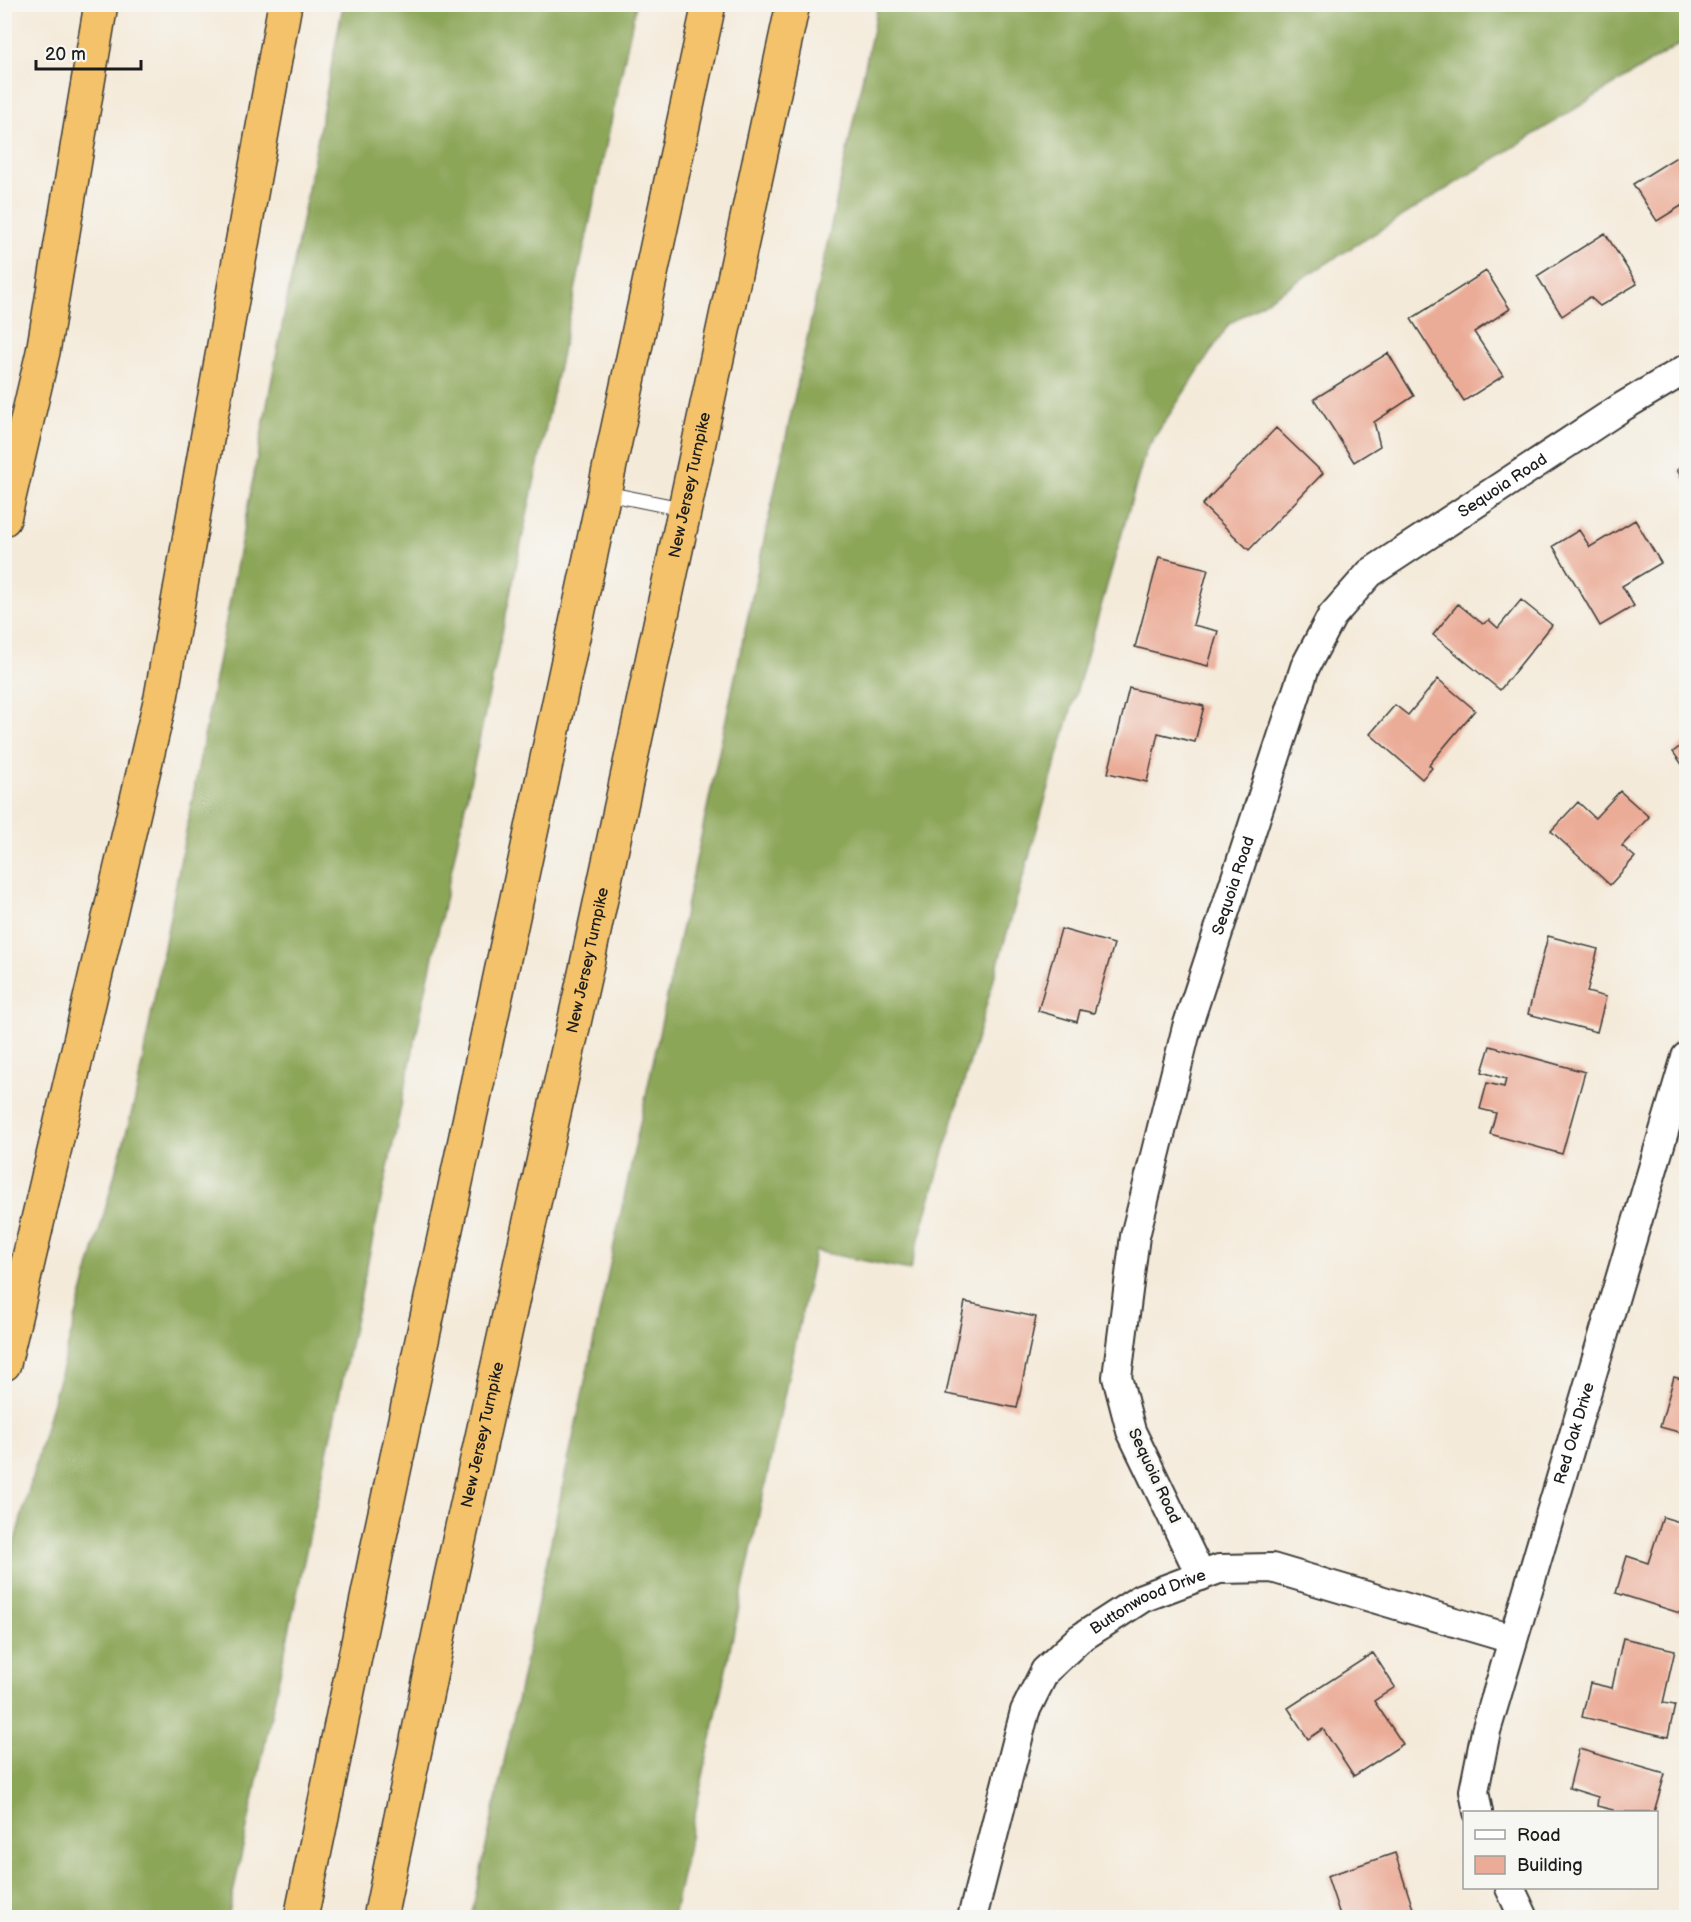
<svg xmlns="http://www.w3.org/2000/svg" width="1691" height="1922" font-family="'Balsamiq Sans',sans-serif">
	<style>
		.forest { fill: #8ca658; stroke: #54613a; stroke-width: 1.5 }
		.building { fill: #ebac97 }
		.lines { fill: none; stroke-linecap: round; stroke-linejoin: round }
		.service-casing { stroke: #3c3b38; stroke-width: 16 }
		.minor-casing { stroke: #3c3b38; stroke-width: 32 }
		.motorway-casing { stroke: #3c3b38; stroke-width: 36 }
		.service { stroke: #fff; stroke-width: 14 }
		.minor { stroke: #fff; stroke-width: 28 }
		.motorway { stroke: #f3c26a; stroke-width: 33 }
		.labels { text-anchor: middle; dominant-baseline: central; stroke-width: 5; stroke-linejoin: round; paint-order: stroke }
		.street-label { font-size: 16px; fill: #1c1c1c; stroke: #f6f6f2 }
	</style>
	<rect width="100%" height="100%" fill="#f6f6f2"/>
	<filter id="ink" filterUnits="userSpaceOnUse"><feTurbulence type="fractalNoise" baseFrequency=".0167" numOctaves="2"/><feDisplacementMap in="SourceGraphic" scale="12" xChannelSelector="R" yChannelSelector="G"/><feConvolveMatrix kernelMatrix="1 2 1 2 8 2 1 2 1" color-interpolation-filters="sRGB"/></filter>
	<filter id="wash" filterUnits="userSpaceOnUse"><feTurbulence type="fractalNoise" baseFrequency=".008" numOctaves="4" result="noise"/><feDisplacementMap in="SourceGraphic" scale="24" xChannelSelector="R" yChannelSelector="G"/><feGaussianBlur stdDeviation="1.35" result="paint"/><feColorMatrix in="noise" values="0 0 0 0 0 0 0 0 0 0 0 0 0 0 0 0 0 1.4 0 .05"/><feComposite in="paint" operator="in"/></filter>
	<g filter="url(#wash)">
		<rect width="100%" height="100%" fill="#f4ead9"/>
		<path class="forest" d="M343,5H636L228,1917H5V1577L135,1100Z
			M878,5L1686,4V40L1229,324L1146,450L910,1270L815,1251L673,1917H471Z"/>
		<g id="blocks">
			<path class="building" d="M1686,151V203L1657,221L1633,184Z
				M1605,233L1637,284L1600,306L1590,297L1562,316L1537,276Z
				M1486,271L1510,309L1474,332L1503,376L1464,401L1411,319Z
				M1388,353L1414,396L1374,422L1380,446L1354,462L1314,399Z
				M1276,428L1323,473L1249,550L1202,505Z
				M1686,464V485L1677,470Z
				M1635,520L1661,563L1622,586L1634,606L1600,626L1553,546L1579,530L1590,547Z
				M1159,557L1208,569L1193,625L1218,631L1208,666L1135,647Z
				M1521,600L1552,625L1500,690L1433,635L1458,604L1483,624L1489,620L1498,628Z
				M1438,679L1475,710L1429,765L1432,768L1422,779L1370,734L1395,705L1408,715Z
				M1129,688L1204,706L1195,742L1158,733L1147,782L1108,773Z
				M1686,742V770L1673,752Z
				M1620,791L1649,817L1622,846L1635,857L1610,885L1551,831L1578,802L1595,818Z
				M1061,929L1114,944L1094,1013L1080,1010L1077,1022L1038,1011Z
				M1548,936L1598,949L1587,992L1606,997L1597,1032L1528,1014Z
				M1490,1046L1585,1072L1562,1154L1490,1134L1496,1113L1480,1109L1487,1083L1504,1087L1506,1079L1482,1072Z
				M965,1302L1036,1317L1017,1408L946,1394Z
				M1674,1377L1686,1380V1434L1660,1427Z
				M1663,1517L1686,1524V1615L1616,1593L1627,1556L1648,1563Z
				M1623,1638L1675,1650L1663,1703L1675,1705L1668,1737L1582,1717L1590,1683L1612,1688Z
				M1373,1653L1395,1687L1374,1701L1403,1744L1354,1776L1323,1729L1308,1739L1288,1708Z
				M1579,1749L1665,1774L1654,1812H1612L1613,1810L1597,1806L1598,1797L1569,1788Z
				M1395,1853L1416,1918H1341L1327,1876Z"/>
		</g>
	</g>
	<g filter="url(#ink)">
		<use href="#blocks" fill-opacity="0" stroke="#3c3b38" stroke-width="1.5"/>
		<g class="lines">
			<defs>
				<path id="service" d="M604,493L684,509"/>
				<g id="minor">
					<path id="s1" d="M1201,1576L1131,1431L1117,1377L1135,1236L1187,1027L1305,667L1332,616L1370,573L1622,407L1686,369"/>
					<path id="s2" d="M1478,1812L1474,1791L1486,1731L1686,1057"/>
					<path d="M1510,1888L1524,1918"/>
					<path id="s3" d="M972,1918L1025,1711L1045,1671L1079,1639L1142,1598L1219,1569L1272,1568L1512,1639"/>
				</g>
				<g id="motorway">
					<path d="M4,519L43,352L101,4"/>
					<path d="M4,1364L161,697L285,4"/>
					<path d="M301,1918L380,1536L709,4"/>
					<path id="s4" d="M380,1918L450,1581L586,969L793,4"/>
				</g>
			</defs>
			<use href="#service" class="service-casing"/>
			<use href="#minor" class="minor-casing"/>
			<use href="#motorway" class="motorway-casing"/>
			<use href="#service" class="service"/>
			<use href="#minor" class="minor"/>
			<use href="#motorway" class="motorway"/>
		</g>
	</g>
	<g class="labels">
		<g class="street-label">
			<text stroke="none"><textPath href="#s4" startOffset="1466">New Jersey Turnpike</textPath></text>
			<text stroke="none"><textPath href="#s1" startOffset="1227">Sequoia Road</textPath></text>
			<text stroke="none"><textPath href="#s1" startOffset="723">Sequoia Road</textPath></text>
			<text stroke="none"><textPath href="#s4" startOffset="980">New Jersey Turnpike</textPath></text>
			<text stroke="none"><textPath href="#s2" startOffset="393">Red Oak Drive</textPath></text>
			<text stroke="none"><textPath href="#s4" startOffset="494">New Jersey Turnpike</textPath></text>
			<text transform="translate(1154 1476) rotate(65)">Sequoia Road</text>
			<text stroke="none"><textPath href="#s3" startOffset="384">Buttonwood Drive</textPath></text>
		</g>
	</g>
	<rect width="1691" height="1922" fill="none" stroke="#f6f6f2" stroke-width="24"/>
	<rect x="1463" y="1811" width="195" height="78" fill="#f6f6f2" stroke="#9f9f9c" stroke-width="1.5"/>
	<rect x="1475" y="1830" width="30" height="9" fill="#ffffff" stroke="#9f9f9c" stroke-width="1.5"/>
	<text x="1517" y="1841" font-size="18" fill="#1c1c1c">Road</text>
	<rect x="1475" y="1856" width="30" height="18" fill="#ebac97" stroke="#9f9f9c" stroke-width="1.5"/>
	<text x="1517" y="1871" font-size="18" fill="#1c1c1c">Building</text>
	<path d="M36 60v9h105v-9" fill="none" stroke="#1c1c1c" stroke-width="3"/>
	<text x="45" y="60" font-size="18" fill="#1c1c1c" stroke="#f6f6f2" stroke-width="4.5" paint-order="stroke">20 m</text>
</svg>
